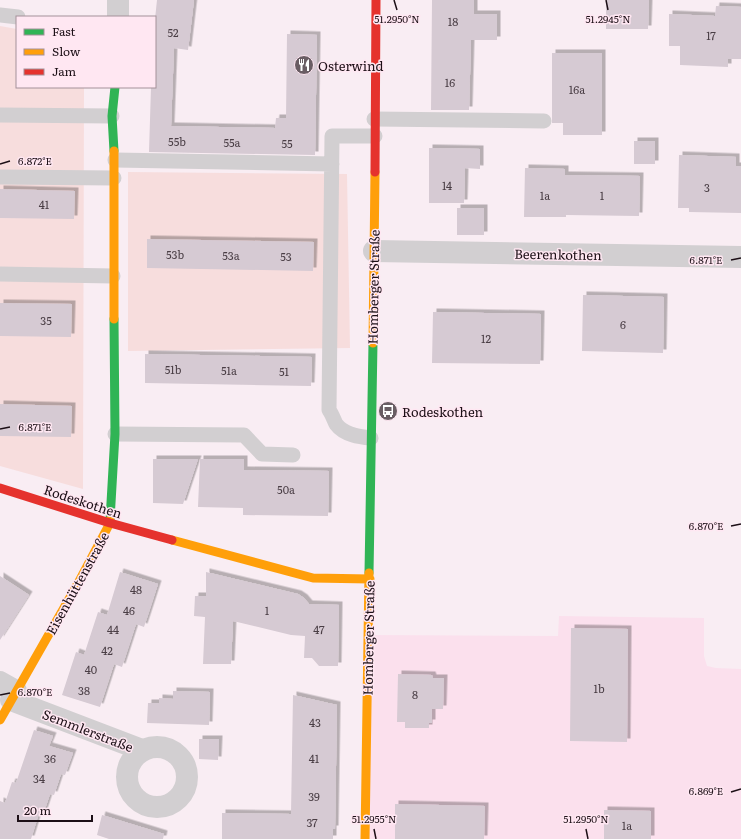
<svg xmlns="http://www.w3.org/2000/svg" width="741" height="839" font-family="Literata,serif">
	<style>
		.built { fill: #fbe0ed }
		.green { fill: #f7dddd }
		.building { fill: #d6cad3; filter: url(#shadow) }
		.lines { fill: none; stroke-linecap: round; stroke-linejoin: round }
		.lane { stroke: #d2cfd1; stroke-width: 15 }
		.street { stroke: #d2cfd1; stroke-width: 22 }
		.fast { stroke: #30b455; stroke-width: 9 }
		.slow { stroke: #ff9f0a; stroke-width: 9 }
		.jam { stroke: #e5322d; stroke-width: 9 }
		.ticks { fill: none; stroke: #1c0f16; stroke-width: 1.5 }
		.labels { text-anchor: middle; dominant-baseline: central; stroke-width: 3; stroke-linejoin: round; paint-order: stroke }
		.number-label { font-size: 11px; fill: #4a3e45 }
		.poi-label { font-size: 13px; fill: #1c0f16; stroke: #ffe7f2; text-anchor: start }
		.street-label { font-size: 13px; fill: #1c0f16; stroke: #ffe7f2 }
		.ticks-label { font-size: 10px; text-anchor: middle; fill: #1c0f16; stroke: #ffe7f2; stroke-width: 3; stroke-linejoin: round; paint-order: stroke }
	</style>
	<defs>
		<filter id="shadow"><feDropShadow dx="3.5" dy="-3.5" stdDeviation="0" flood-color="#0004"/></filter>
	</defs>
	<rect width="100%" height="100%" fill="#f9edf3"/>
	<path class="built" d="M559,616L704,618V656L707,666L716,668L741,669V839H365L368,635L558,636Z"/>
	<path class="green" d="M0,26L17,29V87H84L83,489L0,466Z
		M128,172L347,174L350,348L128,351Z"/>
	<path class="building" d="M157,0H194L188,50L174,48L171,126L275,128L276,118H286L287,34L317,35L315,155L149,152L151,87H155V19Z
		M432,0H474V14H497V40H471L469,110H431Z
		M606,0H649L648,29H606Z
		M716,6L741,7V59H728V67L680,65V46H669V14L715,16Z
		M552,53H602V135H563V123H552Z
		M634,141H655V164H634Z
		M429,148L480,149V169L465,168L464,203H429Z
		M679,155L736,157V166H741V213L689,212V208H678Z
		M525,168L565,169V175L640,176L639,216L566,215V217H524Z
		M0,189L75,191L74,219L0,218Z
		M457,208H484V235H457Z
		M147,239L314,242L313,271L147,268Z
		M583,295L664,297L663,353L582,351Z
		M0,303L72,304L71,337L0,336Z
		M433,312L541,314L540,364L432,363Z
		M145,354L312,357L311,386L145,383Z
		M0,404L72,406L71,437L0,436Z
		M153,459H198L183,504L153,503Z
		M200,459H244V470L329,471L328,516L243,515V508L198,507Z
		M120,572L158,584L144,627L136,624L122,667L114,664L100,707L62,695L76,652L84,655L98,612L107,615Z
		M206,572L298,594L304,598L309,604L339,605L338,666H319L312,658H304L305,636L291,635L233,621L231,664H203L205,617L194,616L195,596H206Z
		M0,576L29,595L0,640Z
		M571,628L628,629L627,742L570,741Z
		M398,674L432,675L433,678H444L443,709H432V723H429V728H405V722H397Z
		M173,691L210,692L209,725L147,723L148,703H159V698L173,699Z
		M293,695L337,705L335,829H333V839H222V813L291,814Z
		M34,730L53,736L49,746L73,753L65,775L61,774L54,795L50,794L43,815L39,813L31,839H0V801L5,803L12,782L16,783Z
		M199,739H219L218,760L199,759Z
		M395,804L485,806L484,839H395Z
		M604,810L651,811V839H604Z
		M102,815L164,834L163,839H109L97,835Z"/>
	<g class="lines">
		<path class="lane" d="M0,15L18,17
			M0,115L112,116
			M374,119L544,121
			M115,160L332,164
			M0,177L114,178
			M0,274L113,276
			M115,434L244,435L262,454L293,455
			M371,438C360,437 344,435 336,424C334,420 332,414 329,410L332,136H375"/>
		<path class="street" d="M118,17V0
			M374,251L741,257
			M0,682L16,691
			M11,700L142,750
			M127 777a30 30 0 1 1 60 0a30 30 0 1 1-60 0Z"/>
		<path class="fast" d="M114,151L112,116L115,87
			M110,520L115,434L114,319
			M369,573L373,343"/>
		<path class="slow" d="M114,319V151
			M373,343L375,172
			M172,540L313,578L370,579
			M0,720L77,585L110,523V520
			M365,839L369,573"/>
		<path class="jam" d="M375,172L376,0
			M0,488L110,523L172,540"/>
	</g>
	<path class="ticks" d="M394,0L397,10M606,0L608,10M0,164L10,161M731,260L741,258M0,429L10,427M731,526L741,524M0,695L10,693M731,792L741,789M374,829L376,839M586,829L588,839"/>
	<defs>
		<symbol id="restaurant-disc" viewBox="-11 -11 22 22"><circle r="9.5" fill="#695d63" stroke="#ffe7f2"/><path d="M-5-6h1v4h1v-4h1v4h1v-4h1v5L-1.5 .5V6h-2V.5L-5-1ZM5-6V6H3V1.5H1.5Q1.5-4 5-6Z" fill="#fff"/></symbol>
		<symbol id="bus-disc" viewBox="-11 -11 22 22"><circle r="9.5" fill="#695d63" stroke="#ffe7f2"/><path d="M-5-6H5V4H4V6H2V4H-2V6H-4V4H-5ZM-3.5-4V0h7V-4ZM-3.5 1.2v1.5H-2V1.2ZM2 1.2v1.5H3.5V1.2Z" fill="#fff"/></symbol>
	</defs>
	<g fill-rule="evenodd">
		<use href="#restaurant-disc" x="293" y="54" width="22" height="22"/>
		<use href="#bus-disc" x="377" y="400" width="22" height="22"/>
	</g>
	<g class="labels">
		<g class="number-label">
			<text x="453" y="21">18</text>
			<text x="173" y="32">52</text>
			<text x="711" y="35">17</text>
			<text x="450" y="82">16</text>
			<text x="577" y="89">16a</text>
			<text x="177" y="141">55b</text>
			<text x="232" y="142">55a</text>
			<text x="287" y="143">55</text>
			<text x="447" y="185">14</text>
			<text x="707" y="187">3</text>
			<text x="545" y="195">1a</text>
			<text x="602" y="195">1</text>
			<text x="44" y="204">41</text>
			<text x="175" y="254">53b</text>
			<text x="231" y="255">53a</text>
			<text x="286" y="256">53</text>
			<text x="46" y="320">35</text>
			<text x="623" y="324">6</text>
			<text x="486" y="338">12</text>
			<text x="173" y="369">51b</text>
			<text x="229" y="370">51a</text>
			<text x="284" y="371">51</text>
			<text x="286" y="489">50a</text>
			<text x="136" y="589">48</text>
			<text x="129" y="610">46</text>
			<text x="267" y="610">1</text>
			<text x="113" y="629">44</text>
			<text x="319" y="629">47</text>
			<text x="107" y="650">42</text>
			<text x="91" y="669">40</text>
			<text x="599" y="688">1b</text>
			<text x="84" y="690">38</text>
			<text x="415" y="694">8</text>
			<text x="315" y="722">43</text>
			<text x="50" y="758">36</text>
			<text x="314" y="758">41</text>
			<text x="39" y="778">34</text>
			<text x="314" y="796">39</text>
			<text x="312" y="822">37</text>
			<text x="627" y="825">1a</text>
		</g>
		<g class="poi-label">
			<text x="318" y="65">Osterwind</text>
			<text x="402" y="411">Rodeskothen</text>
		</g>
		<g class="street-label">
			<text transform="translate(558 254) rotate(1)">Beerenkothen</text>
			<text transform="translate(373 287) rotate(-89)">Homberger Straße</text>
			<text transform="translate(83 501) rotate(18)">Rodeskothen</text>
			<text transform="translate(77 583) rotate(-61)">Eisenhüttenstraße</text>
			<text transform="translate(368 638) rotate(-89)">Homberger Straße</text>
			<text transform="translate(88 730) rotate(21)">Semmlerstraße</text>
		</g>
	</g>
	<g class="ticks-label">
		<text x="397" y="23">51.2950°N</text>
		<text x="608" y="23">51.2945°N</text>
		<text x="35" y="165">6.872°E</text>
		<text x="706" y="264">6.871°E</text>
		<text x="35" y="431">6.871°E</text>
		<text x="706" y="530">6.870°E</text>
		<text x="35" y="696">6.870°E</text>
		<text x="706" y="795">6.869°E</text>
		<text x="374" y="823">51.2955°N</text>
		<text x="586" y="823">51.2950°N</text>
	</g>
	<rect x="16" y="16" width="140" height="72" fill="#ffe7f2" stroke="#a4919a"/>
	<rect x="24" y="29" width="20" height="6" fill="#30b455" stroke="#a4919a"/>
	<text x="52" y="36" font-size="12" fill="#1c0f16">Fast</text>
	<rect x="24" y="49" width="20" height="6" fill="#ff9f0a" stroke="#a4919a"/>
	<text x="52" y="56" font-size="12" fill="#1c0f16">Slow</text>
	<rect x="24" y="69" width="20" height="6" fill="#e5322d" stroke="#a4919a"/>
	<text x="52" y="76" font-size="12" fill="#1c0f16">Jam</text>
	<path d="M18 815v6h74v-6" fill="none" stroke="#1c0f16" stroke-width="2"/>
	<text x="24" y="815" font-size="12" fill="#1c0f16" stroke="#ffe7f2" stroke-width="3" paint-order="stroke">20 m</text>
</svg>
